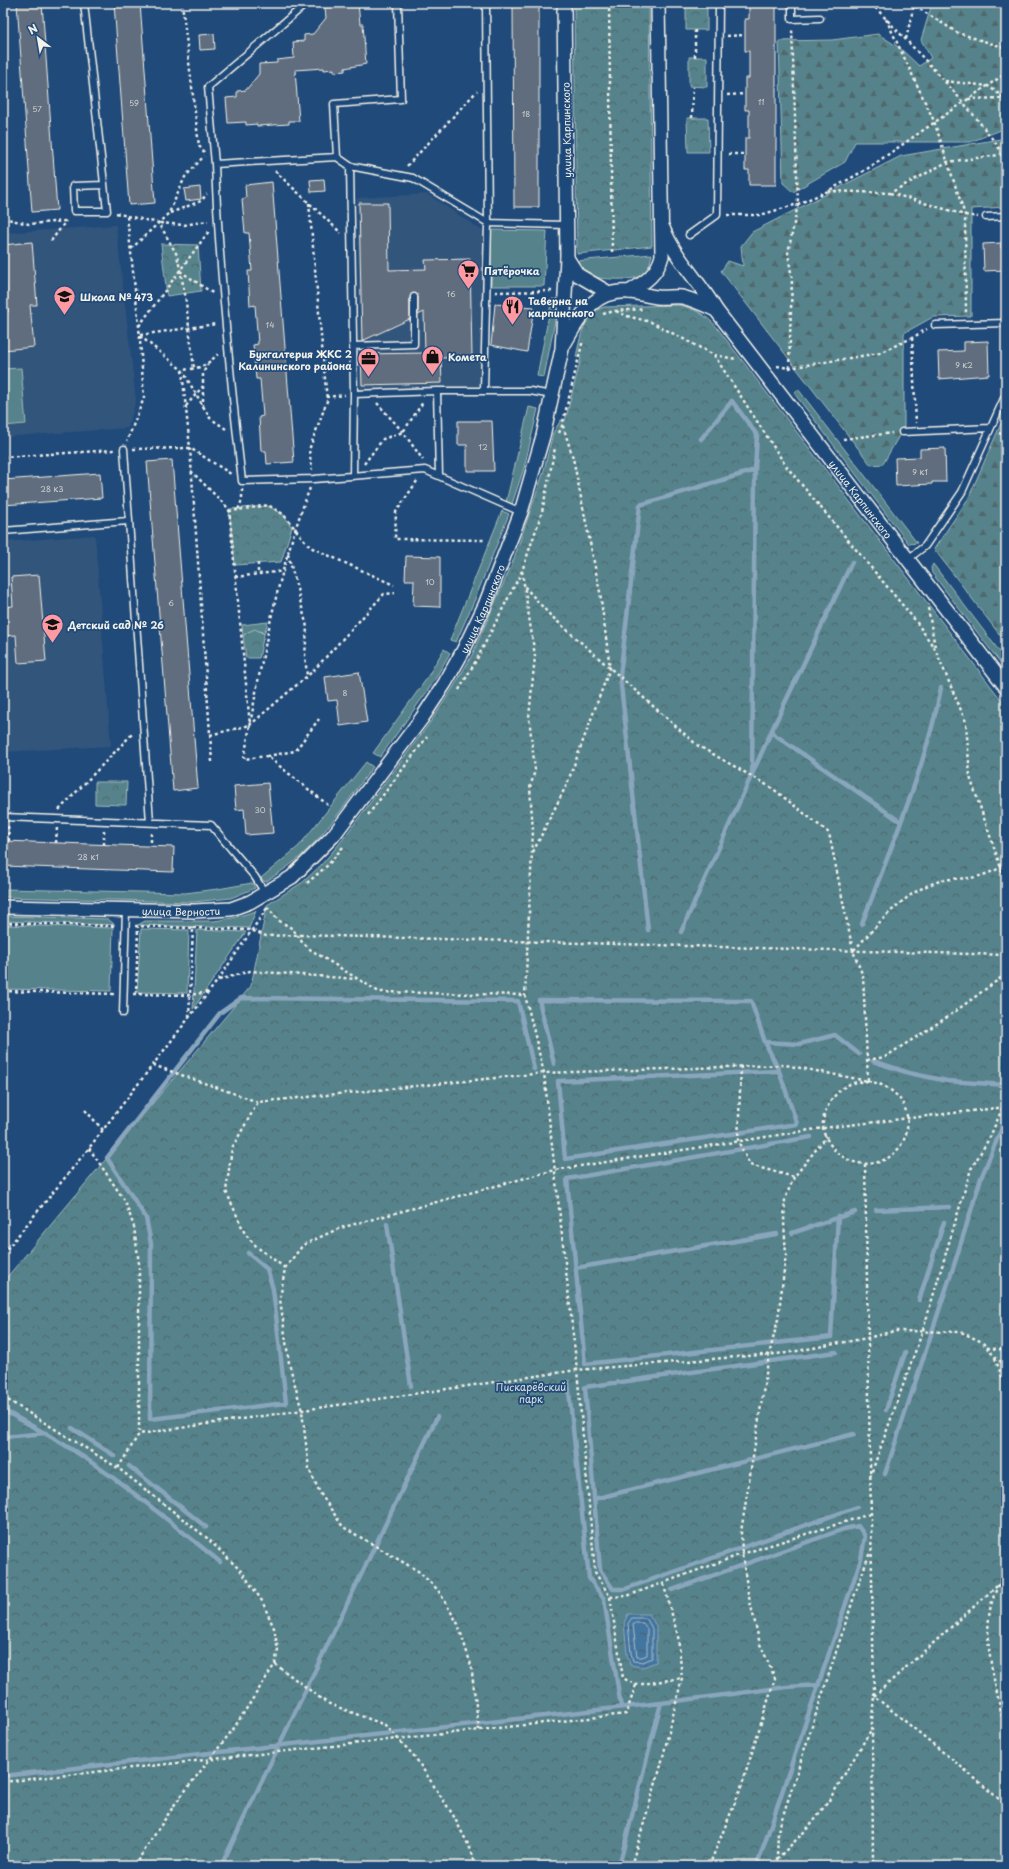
<svg xmlns="http://www.w3.org/2000/svg" width="1009" height="1869" font-family="'Playpen Sans',sans-serif">
	<style>
		.built { fill: #32547b }
		.grass { fill: #54828b; stroke: #a4baba }
		.forest { fill: url(#forest-firs); stroke: #a4baba }
		.park { fill: url(#park-crowns); stroke: #a4baba }
		.water { fill: url(#water-ripples); stroke: #8aa6bc }
		.lines { fill: none; stroke-linecap: round; stroke-linejoin: round }
		.shore { stroke: #adbfcb; stroke-width: 1 }
		.stream { stroke: #8aa6bc; stroke-width: 4.5 }
		.building { fill: #5e6d7e; stroke: #f4f1e8 }
		.service-casing { stroke: #f4f1e8; stroke-width: 9 }
		.minor-casing { stroke: #f4f1e8; stroke-width: 16 }
		.path { stroke: #f4f1e8; stroke-width: 2.5; stroke-dasharray: 3 3; stroke-linecap: butt }
		.service { stroke: #1f4a7a; stroke-width: 6 }
		.minor { stroke: #1f4a7a; stroke-width: 13 }
		.labels { text-anchor: middle; dominant-baseline: central; stroke-width: 3.5; stroke-linejoin: round; paint-order: stroke }
		.number-label { font-size: 8px; fill: #ced0ce }
		.street-label { font-size: 10px; fill: #f4f1e8; stroke: #1f4a7a }
		.poi-label { font-size: 10px; font-weight: bold; fill: #f4f1e8; stroke: #1f4a7a; text-anchor: start }
		.park-label { font-size: 10px; fill: #dce0da; stroke: #1f4a7a }
	</style>
	<defs>
		<pattern id="forest-firs" width="22" height="20" patternUnits="userSpaceOnUse"><rect width="22" height="20" fill="#54828b"/><path d="M5 1l3.5 6h-7zM16 11l3.5 6h-7z" fill="#4f686c"/></pattern>
		<pattern id="park-crowns" width="20" height="18" patternUnits="userSpaceOnUse"><rect width="20" height="18" fill="#54828b"/><path d="M2 6a3 3 0 1 1 6 0M12 15a3 3 0 1 1 6 0" fill="none" stroke="#4f686c"/></pattern>
		<pattern id="water-ripples" width="26" height="14" patternUnits="userSpaceOnUse"><rect width="26" height="14" fill="#43749f"/><path d="M2 4q2-2 4 0t4 0M15 11q2-2 4 0t4 0" fill="none" stroke="#465e72"/></pattern>
	</defs>
	<rect width="100%" height="100%" fill="#1f4a7a"/>
	<filter id="ink" filterUnits="userSpaceOnUse"><feTurbulence type="fractalNoise" baseFrequency=".025" numOctaves="2"/><feDisplacementMap in="SourceGraphic" scale="8" xChannelSelector="R" yChannelSelector="G"/><feConvolveMatrix kernelMatrix="1 2 1 2 8 2 1 2 1" color-interpolation-filters="sRGB"/></filter>
	<g filter="url(#ink)">
		<path class="built" d="M427,194L483,231L480,387L360,390L357,198Z
			M116,225L136,400L128,428L3,437V233Z
			M95,535L111,746L3,752V542Z"/>
		<path class="grass" d="M491,230L547,231L544,286H491Z
			M652,254C650,262 649,271 641,276C631,281 595,280 585,274C582,271 579,265 576,261Z
			M552,299L559,300L544,377L537,376Z
			M21,368L26,424L3,426V369Z
			M798,389L917,543L909,544L794,393Z
			M529,407L538,409L524,468L512,504L506,502Z
			M502,511L509,514L475,599L456,642L450,640Z
			M933,564L1006,660V670L932,573L931,568Z
			M268,622L264,634L261,631L248,632L243,636L242,625Z
			M444,649L450,653L431,686L380,757L373,753L425,681Z
			M366,762L373,767C351,796 331,827 305,852C293,864 279,873 265,882L261,878L299,846Z
			M252,883L255,888L231,898L193,902L3,897V889L185,893L218,889Z
			M256,911L249,928L138,925L145,921H214L233,918Z
			M3,916L108,919L115,925L3,921Z
			M3,925L113,928L111,991L3,989Z
			M141,929L189,930L187,993L137,992Z
			M197,930L246,932L193,1009Z"/>
		<path class="forest" d="M925,3H1006V128L970,142H855L845,162L793,192L783,183L779,41L832,40L878,34L900,48L919,66L931,58L921,40L931,7Z
			M1006,138V207L971,209V316L933,317L904,333V427L883,464L871,465L721,271L728,261L743,266L741,246L752,232L901,156Z
			M1006,412V643L934,549L968,499Z"/>
		<path class="park" d="M574,3H649L652,246L577,254Z
			M707,3V30H686V4Z
			M689,57H707V87L689,86Z
			M687,118H708L709,152H688Z
			M161,244L198,245L201,291L167,296Z
			M679,305C695,309 704,314 715,325L1006,706V1866H3V1282L251,986L267,905L303,882L321,865L340,843L429,724L453,688L472,655L512,564L543,474L553,433L561,420L565,421L581,358L576,357C580,338 584,313 604,307Z
			M268,506L283,514L292,527L281,562L235,565L229,509Z
			M255,629L264,634L259,658H246L243,636L248,632Z
			M95,782H127L126,805L95,804Z"/>
		<path class="water" d="M628,1614H649L656,1626V1662L643,1667L630,1665L627,1654L624,1623Z"/>
		<g class="lines">
			<path class="shore" d="M632,1618H646L652,1628V1658L643,1662L633,1661L631,1653L628,1624Z
				M635,1623H643L647,1629V1655L642,1657H637L633,1625Z"/>
			<path class="stream" d="M701,439L732,401L757,435L755,470
				M771,732L901,822
				M862,924C891,846 925,770 941,688
				M648,930L620,676L640,505L755,470L752,776
				M681,932L771,732L852,562
				M765,1042L799,1044L835,1035L859,1054
				M873,1061L909,1073L947,1081L1006,1085
				M554,1064L539,1000L751,1001L765,1042L779,1071L797,1124L565,1159L558,1081L779,1071
				M811,1137L567,1179L585,1364L831,1337L838,1216
				M876,1210L950,1207
				M387,1224L411,1386
				M792,1233L855,1212
				M248,1253L267,1269L273,1289L286,1403L150,1419L151,1244L146,1218L107,1158L220,1013L241,998L518,1001L534,1069
				M575,1268L777,1234
				M919,1300L944,1222
				M836,1352L585,1387L600,1570L613,1589H625L857,1507
				M568,1382L589,1578L604,1599L621,1707
				M3,1410C30,1425 57,1439 82,1456C130,1488 175,1526 220,1562
				M886,1410L905,1353
				M72,1428L115,1456
				M3,1437L46,1433
				M129,1466L206,1527
				M885,1474L956,1259L981,1178L1006,1118
				M594,1499L854,1434
				M672,1590L844,1529L858,1526L865,1536L861,1559L757,1866
				M3,1776L661,1703L787,1687L819,1685
				M221,1866L437,1417
				M619,1866L661,1703"/>
		</g>
		<path class="building" d="M17,3H42L57,210L32,212Z
			M114,3H140L155,203L129,205Z
			M344,3H358L360,24H363L366,64L345,68V71L334,72V69L324,70V68L295,70L299,121H289V124L257,126V124L246,125V122L228,123L226,98L237,97V91L246,90L259,74V64L277,63V60L294,58L293,42L304,41V35L313,34L326,18L325,8L344,6Z
			M513,3H539V207H514Z
			M749,3H776V185H749V170H745V138H749V110H745V78H749V51H745V19H749Z
			M214,34L215,49L200,50L199,35Z
			M324,179L325,191L311,192L310,180Z
			M272,182L294,462L267,464L266,451H261L259,417L263,416L260,379H256L253,345L258,344L255,305L250,306L248,271H252L249,233H245L242,199L246,198L245,185Z
			M200,187L201,199L186,201L184,189Z
			M359,203H388L389,270L426,269L425,260L470,259L472,357L441,358L442,383L362,385L361,354L425,353L424,312L418,315V297L414,293L410,297V319L362,341Z
			M32,242L37,305H30L34,347L3,350V312H8L3,245Z
			M1001,243V248H1006V270L984,271L983,244Z
			M495,304L534,307L527,352L491,345Z
			M988,341L989,375L939,379L938,352L964,351V342Z
			M458,421H492L494,471H467V445H458Z
			M945,448L946,482H932V484L896,486L895,458L920,457V449Z
			M172,460L198,788L173,791L147,462Z
			M100,473L102,498L3,505V480Z
			M406,556L440,557V607L413,606L414,580H405Z
			M39,575L46,661L18,663L16,635L3,636V607L13,606L11,577Z
			M359,672L367,722L340,726L337,700L328,701L325,677Z
			M268,783L273,833L246,835L244,809L236,810L234,786Z
			M3,841L174,847L173,872L3,866Z"/>
		<g class="lines">
			<defs>
				<path id="service" d="M84,3L107,211H74L73,186L104,185
					M792,3V19L820,18
					M337,157L334,104L401,99L398,3
					M215,164L208,87L307,3
					M350,166L354,394L353,476
					M986,217L1006,216
					M689,235L717,215L719,3
					M935,325L1006,323
					M353,346L414,344V297
					M437,391L439,476
					M484,391L488,223L486,3
					M354,394L437,391H530L552,395
					M902,432L990,428
					M124,449L150,822
					M521,512L425,470L314,479L242,481C230,376 219,270 215,164L337,157L350,166L413,178L488,223L566,225
					M3,531L128,521
					M908,559L925,546L962,492L1006,394
					M3,817L211,825L255,877L265,893
					M123,1013L126,910"/>
				<g id="minor">
					<path id="s1" d="M663,228C675,258 700,282 716,310L1006,687"/>
					<path d="M567,258L578,275L609,293"/>
					<path d="M629,292C645,282 657,275 662,256L658,3"/>
					<path d="M563,346C579,319 592,288 630,292C639,293 648,296 657,297C665,298 674,296 682,297C694,300 705,305 716,310"/>
					<path id="s2" d="M3,907L194,911L231,909L250,902L292,877L333,836L422,718L445,683L463,651L485,605L521,512L543,436L562,349L567,258L564,3"/>
				</g>
			</defs>
			<use href="#service" class="service-casing"/>
			<use href="#minor" class="minor-casing"/>
			<path class="path" d="M182,3L199,146L204,152
				M609,3L612,254
				M691,3V4
				M871,3C918,53 967,101 1006,158
				M910,3L958,33L1006,48
				M886,19L934,121L965,215L966,315
				M695,30V58
				M727,36L745,35
				M906,39L914,5
				M945,81L988,86L1006,99
				M727,95L745,94
				M968,99L1003,98
				M692,118L693,87
				M728,154H745
				M407,166L477,91
				M275,171L341,233
				M828,191L890,193L947,162L1006,154
				M890,193L965,215L978,217
				M309,203L327,401L309,450L312,470
				M116,213L127,216L139,326L144,398L127,441
				M170,213L201,201L207,194
				M727,215H760L798,204L828,191L867,169L1006,73
				M127,216L159,223L177,255L185,294L194,369
				M3,218L29,224L66,221
				M160,223L184,225L208,221
				M51,241L66,221
				M131,249L169,213L185,177L204,156
				M180,271L214,294
				M495,292L552,291
				M616,311L627,316L651,322L714,355L736,359
				M603,314L615,311L644,309
				M139,326L209,231
				M140,335L216,324
				M140,336L182,370L210,418L226,429
				M912,338L916,423
				M714,355L786,466L915,620L935,649L966,722L970,777L1006,883
				M777,366L789,368L879,353L912,338L927,329
				M789,368L792,279L788,253L798,204L792,28
				M326,397L345,395
				M377,403L403,432L423,460
				M186,406L203,386
				M203,407V373L208,364
				M559,433L562,426L583,340
				M999,433L1006,436
				M1005,435L1006,445
				M843,439L892,433
				M133,449L190,448L231,474
				M3,457L114,450
				M364,464L383,439L403,432L423,402
				M191,471L229,509L250,725L313,671L384,594L395,593
				M417,481L396,512L395,539L484,540
				M310,488C276,575 260,668 244,759L267,756L328,805
				M242,489V500L238,510L268,505L283,514L310,547L394,585
				M229,511L238,510
				M288,554L307,627L305,656L307,676
				M258,563V574
				M522,571L535,656L529,717L535,770L530,788L533,831L525,995L544,1073L577,1370L595,1572L610,1597L627,1596L742,1554L870,1514
				M235,577L284,571
				M928,608L935,647
				M459,690L478,657L522,571L542,512L555,448
				M210,735L250,725
				M267,756L295,751L319,719
				M212,762L190,448L182,370C200,368 205,367 218,354
				M59,810L133,733
				M368,815L427,737
				M8,826L9,841
				M151,833V846
				M56,843L57,827
				M104,845V831
				M533,852L567,784L610,668L600,592L573,458L563,426
				M307,883L328,865L343,847
				M269,907L268,908L278,920L293,929L302,942L311,950L379,992L525,995
				M3,923L116,926
				M135,926L193,928L189,1017
				M193,928L251,930L266,936L299,935L1006,955
				M854,950C880,923 905,889 944,880C952,878 961,879 969,878C980,877 996,871 1006,864
				M219,980L250,971L356,979
				M3,991L114,994
				M133,994L189,995L208,992
				M136,994L138,927
				M867,1060L885,1057L949,1016L1006,974
				M153,1065L258,1102
				M741,1066L738,1141L750,1165L794,1177
				M868,1081C931,1093 912,1172 858,1163C848,1161 838,1155 832,1147C829,1143 823,1134 823,1128C821,1112 835,1090 850,1084C855,1082 862,1082 868,1081Z
				M85,1110L103,1130
				M89,1148L125,1201L134,1227L139,1264V1434
				M865,1164L874,1696L872,1719L873,1866
				M3,1254L89,1148L218,980L267,908
				M285,1268L257,1247L245,1234L226,1191L232,1148L258,1102L544,1073L785,1065L868,1081L863,976L853,951L829,833L772,788L697,745L549,614L524,586
				M987,1348L1006,1350
				M995,1358L1006,1387
				M3,1397L118,1468L207,1538L242,1572L262,1601L274,1628L278,1650L275,1664L234,1728L175,1804L134,1866
				M118,1468L139,1434L577,1370L786,1353L867,1338L895,1331L961,1332L982,1342L995,1357L1006,1366
				M870,1477L923,1330L971,1169L990,1137L1003,1107
				M1006,1568C999,1583 990,1601 989,1618C984,1662 1004,1705 1006,1748
				M1006,1578L874,1696L965,1770L1006,1805
				M610,1597L623,1678L636,1685L682,1678
				M275,1664L327,1703L385,1725L415,1757L453,1815L471,1850L476,1866
				M479,1730L471,1665L458,1624L438,1590L418,1571L343,1527L320,1493L309,1469L302,1411L289,1363L280,1299L285,1268L303,1245L340,1228L555,1170L823,1128L1006,1107
				M3,1782L626,1714L636,1685
				M777,1859L806,1830L828,1802L871,1730
				M631,1866L660,1769L682,1678L678,1636L663,1582
				M709,1866L741,1788L775,1678L760,1644L748,1593L742,1554L741,1532L769,1355L778,1319L786,1255L784,1222L785,1199L794,1177L827,1136
				M775,1866L777,1860L778,1831L854,1597L870,1552"/>
			<use href="#service" class="service"/>
			<use href="#minor" class="minor"/>
		</g>
	</g>
	<defs>
		<symbol id="supermarket-pin" viewBox="-11 -11 22 30"><path d="M0 17L-7.5 6A9.5 9.5 0 1 1 7.5 6Z" fill="#ff9aa2" stroke="#1f4a7a"/><path d="M-6-5.5h2.5l.6 2H6L4.5 2H-2.5L-4.4-4H-6ZM-1.5 3.2a1.3 1.3 0 1 0 .1 0ZM3 3.2a1.3 1.3 0 1 0 .1 0Z" fill="#111"/></symbol>
		<symbol id="school-pin" viewBox="-11 -11 22 30"><path d="M0 17L-7.5 6A9.5 9.5 0 1 1 7.5 6Z" fill="#ff9aa2" stroke="#1f4a7a"/><path d="M0-5L7-2L0 1L-7-2ZM-4 1L0 2.5L4 1V4Q0 6-4 4Z" fill="#111"/></symbol>
		<symbol id="restaurant-pin" viewBox="-11 -11 22 30"><path d="M0 17L-7.5 6A9.5 9.5 0 1 1 7.5 6Z" fill="#ff9aa2" stroke="#1f4a7a"/><path d="M-5-6h1v4h1v-4h1v4h1v-4h1v5L-1.5 .5V6h-2V.5L-5-1ZM5-6V6H3V1.5H1.5Q1.5-4 5-6Z" fill="#111"/></symbol>
		<symbol id="shop-pin" viewBox="-11 -11 22 30"><path d="M0 17L-7.5 6A9.5 9.5 0 1 1 7.5 6Z" fill="#ff9aa2" stroke="#1f4a7a"/><path d="M-5-2.5h2.3a2.7 3.5 0 0 1 5.4 0H5L5.5 6h-11ZM-1.5-2.5h3a1.5 2.3 0 0 0-3 0Z" fill="#111"/></symbol>
		<symbol id="office-pin" viewBox="-11 -11 22 30"><path d="M0 17L-7.5 6A9.5 9.5 0 1 1 7.5 6Z" fill="#ff9aa2" stroke="#1f4a7a"/><path d="M-6-3h4V-5.5h4V-3h4V5H-6ZM-1-4.5V-3h2v-1.5ZM-6 0V1H6V0Z" fill="#111"/></symbol>
	</defs>
	<g fill-rule="evenodd">
		<use href="#supermarket-pin" x="456" y="258" width="25" height="34"/>
		<use href="#school-pin" x="52" y="284" width="25" height="34"/>
		<use href="#restaurant-pin" x="500" y="294" width="25" height="34"/>
		<use href="#shop-pin" x="420" y="344" width="25" height="34"/>
		<use href="#office-pin" x="356" y="346" width="25" height="34"/>
		<use href="#school-pin" x="40" y="612" width="25" height="34"/>
	</g>
	<g class="labels">
		<g class="number-label">
			<text x="761" y="102">11</text>
			<text x="134" y="103">59</text>
			<text x="37" y="109">57</text>
			<text x="526" y="114">18</text>
			<text x="451" y="294">16</text>
			<text x="270" y="325">14</text>
			<text x="964" y="365">9 к2</text>
			<text x="483" y="447">12</text>
			<text x="920" y="472">9 к1</text>
			<text x="52" y="489">28 к3</text>
			<text x="430" y="582">10</text>
			<text x="171" y="603">6</text>
			<text x="345" y="693">8</text>
			<text x="260" y="810">30</text>
			<text x="88" y="857">28 к1</text>
		</g>
		<g class="street-label">
			<text transform="translate(566 130) rotate(-91)">улица Карпинского</text>
			<text stroke="none"><textPath href="#s1" startOffset="336">улица Карпинского</textPath></text>
			<text stroke="none"><textPath href="#s2" startOffset="628">улица Карпинского</textPath></text>
			<text stroke="none"><textPath href="#s2" startOffset="178">улица Верности</textPath></text>
		</g>
		<g class="poi-label">
			<text x="484" y="270">Пятёрочка</text>
			<text x="80" y="296">Школа № 473</text>
			<text x="528" y="300">Таверна на<tspan x="528" dy="12">карпинского</tspan></text>
			<text x="352" y="353" text-anchor="end">Бухгалтерия ЖКС 2<tspan x="352" dy="12">Калининского района</tspan></text>
			<text x="448" y="356">Комета</text>
			<text x="68" y="624">Детский сад № 26</text>
		</g>
		<g class="park-label">
			<text x="531" y="1386">Пискарёвский<tspan x="531" dy="12">парк</tspan></text>
		</g>
	</g>
	<rect width="1009" height="1869" fill="none" stroke="#1f4a7a" stroke-width="16"/>
	<rect x="8" y="8" width="993" height="1853" fill="none" stroke="#f4f1e8" stroke-width="1.5" filter="url(#ink)"/>
	<g transform="translate(38 38) rotate(329)" stroke="#1f4a7a" stroke-width="3" paint-order="stroke">
	<path d="M0-3L7 15L0 10L-7 15Z" fill="#f4f1e8"/>
	<text y="-6" font-size="11" font-weight="bold" text-anchor="middle" fill="#f4f1e8">N</text>
	</g>
</svg>
